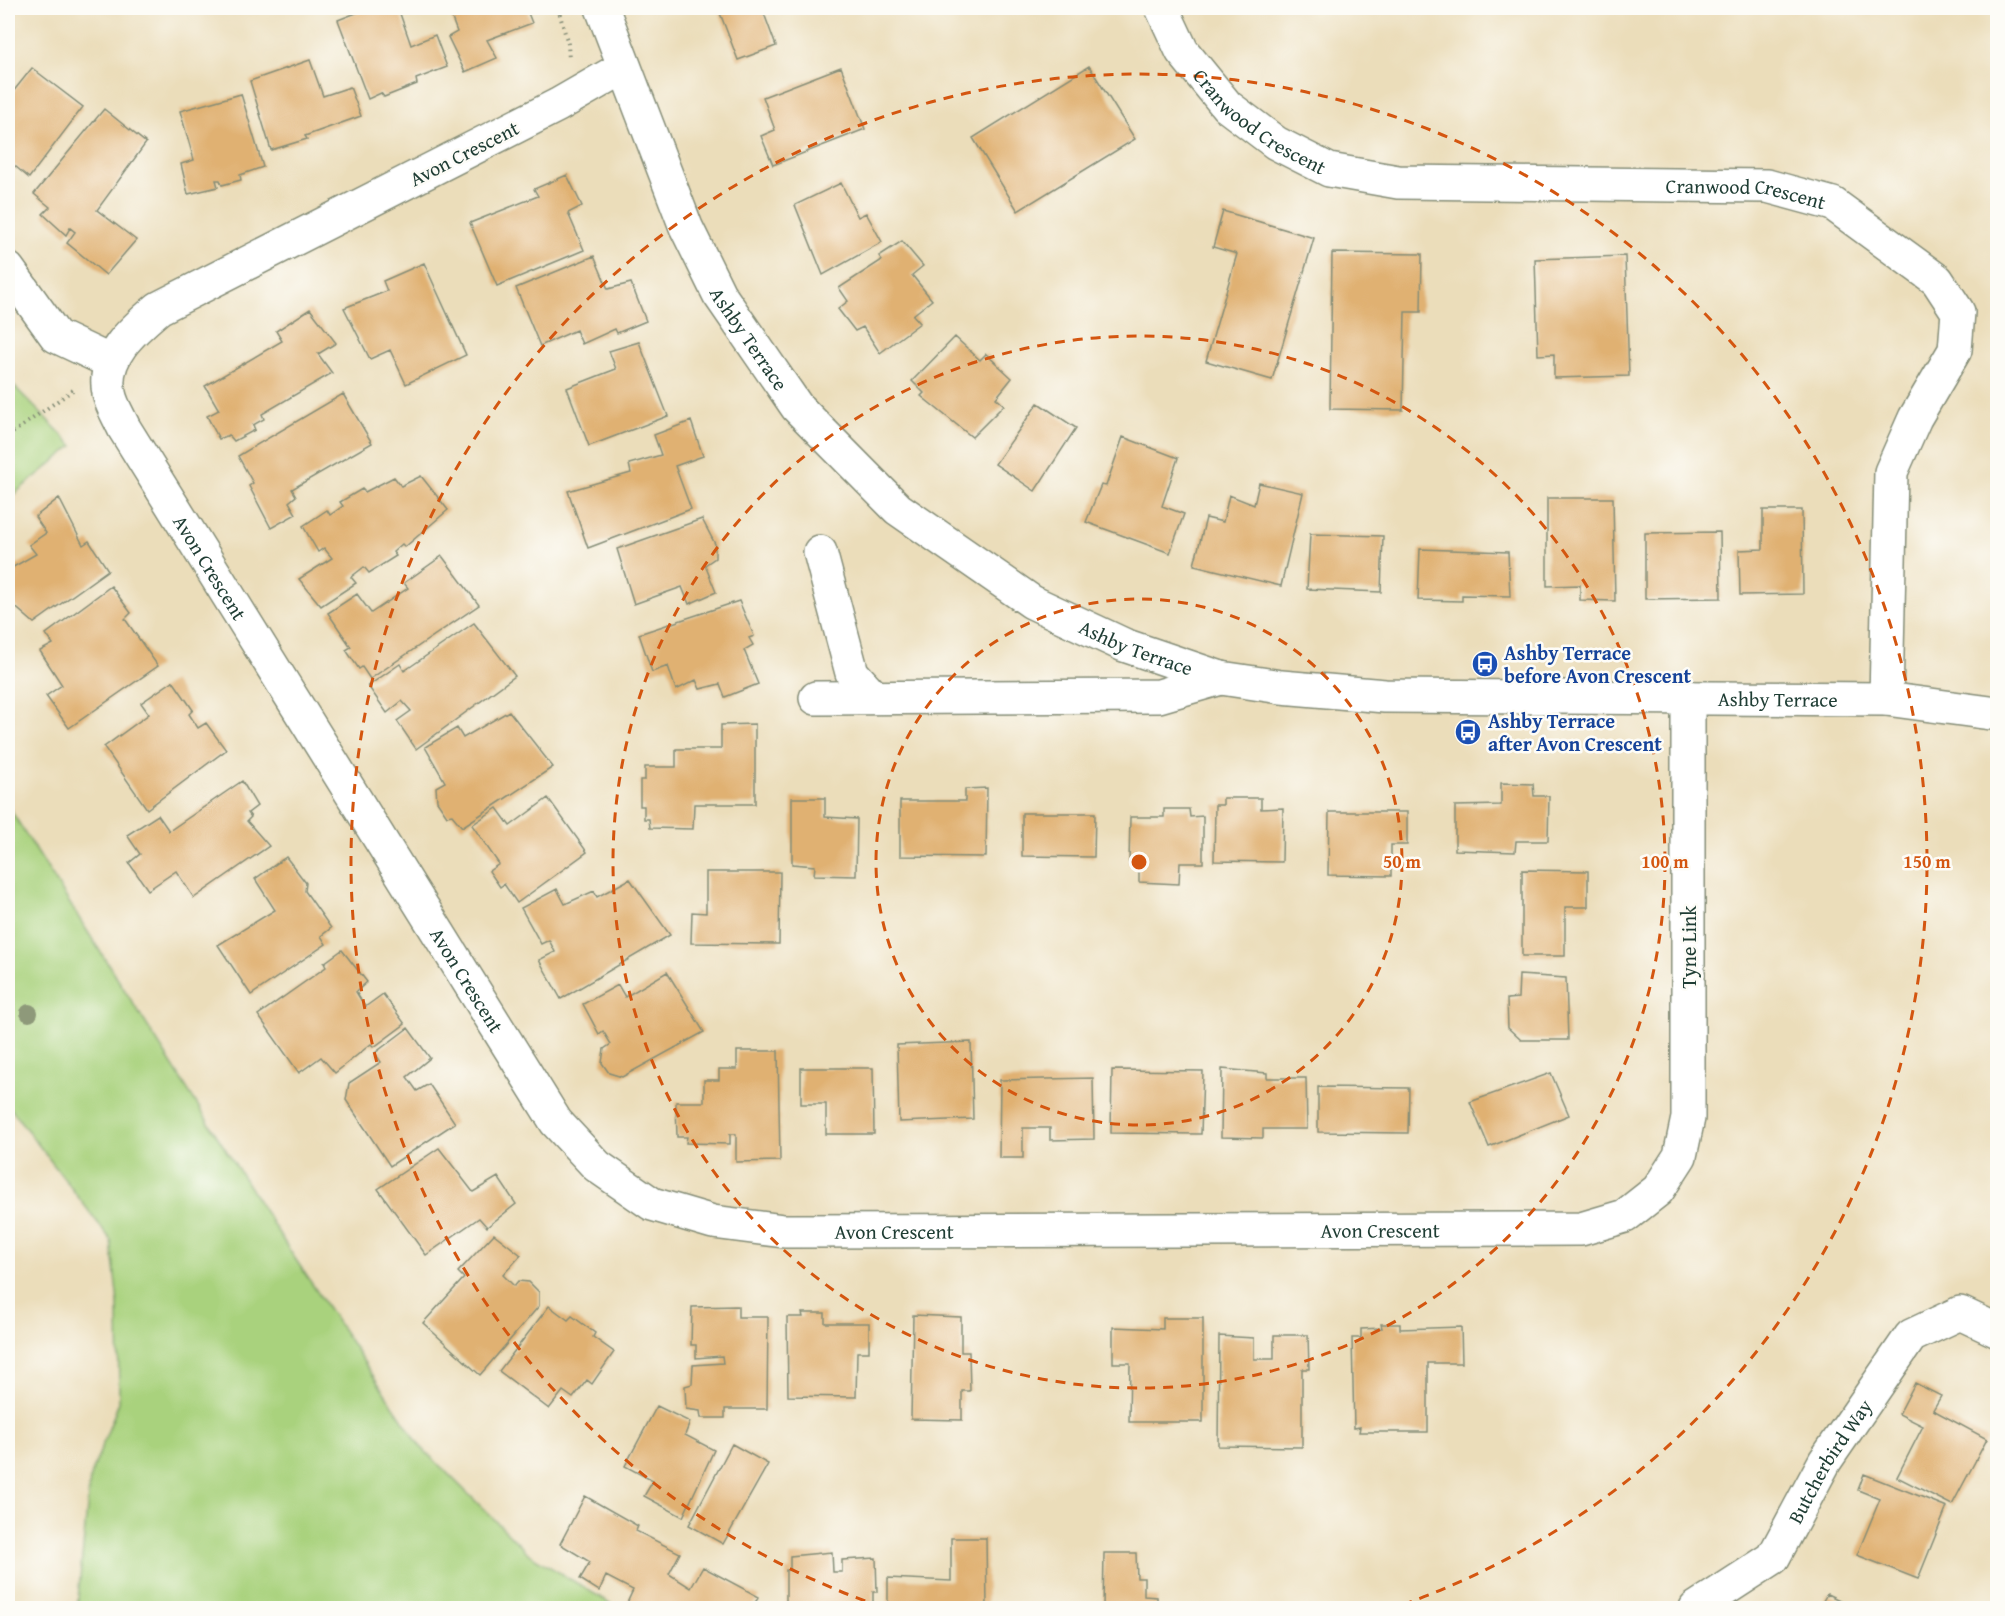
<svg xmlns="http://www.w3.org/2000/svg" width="2005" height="1616" font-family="'Gentium Book Plus',serif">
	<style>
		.green { fill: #a9d27d; stroke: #648858; stroke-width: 1.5 }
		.building { fill: #e0b172 }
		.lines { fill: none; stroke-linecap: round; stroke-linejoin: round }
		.minor-casing { stroke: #858d77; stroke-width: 36 }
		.path { stroke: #858d77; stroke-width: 4; stroke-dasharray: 1.5 4.5; stroke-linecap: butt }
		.minor { stroke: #fff; stroke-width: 33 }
		.tree { fill: #8e997a }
		.ring { fill: none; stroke: #d45610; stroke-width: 3; stroke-dasharray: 10 8 }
		.labels { text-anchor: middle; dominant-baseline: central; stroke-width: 5; stroke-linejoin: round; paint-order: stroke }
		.street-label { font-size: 20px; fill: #1f3d34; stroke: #fdfcf7 }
		.transit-label { font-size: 20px; font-weight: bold; fill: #164399; stroke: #fdfcf7; text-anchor: start }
		.centre { fill: #d45610; stroke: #fdfcf7; stroke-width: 3 }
		.ring-label { font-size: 18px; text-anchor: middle; font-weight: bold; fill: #d45610; stroke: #fdfcf7; stroke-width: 5; stroke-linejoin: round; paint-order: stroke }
	</style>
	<rect width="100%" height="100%" fill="#fdfcf7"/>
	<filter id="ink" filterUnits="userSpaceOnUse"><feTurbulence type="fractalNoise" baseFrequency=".0167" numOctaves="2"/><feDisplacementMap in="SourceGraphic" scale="12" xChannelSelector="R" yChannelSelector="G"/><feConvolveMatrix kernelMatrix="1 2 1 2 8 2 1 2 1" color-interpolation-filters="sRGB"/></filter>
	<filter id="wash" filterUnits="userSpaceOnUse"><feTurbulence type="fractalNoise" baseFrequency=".008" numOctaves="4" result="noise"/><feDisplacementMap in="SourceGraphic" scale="24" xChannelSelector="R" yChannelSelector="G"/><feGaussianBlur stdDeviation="1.35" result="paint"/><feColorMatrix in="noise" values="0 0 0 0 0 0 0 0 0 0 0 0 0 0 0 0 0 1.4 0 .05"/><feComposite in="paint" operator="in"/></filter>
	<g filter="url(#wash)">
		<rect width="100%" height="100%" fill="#ebddba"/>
		<path class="green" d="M8,380L73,446L8,499Z
			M8,806L290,1251L420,1446L530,1555L618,1608H77L90,1478L119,1402L118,1303L111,1240L8,1105Z"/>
		<g id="blocks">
			<path class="building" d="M369,8H398L411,45L435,35L447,67L416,79L417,84L384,97L381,93L368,99L338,20Z
				M448,8H526L532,23L487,40L497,58L465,72L448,37L457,32Z
				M718,8H762L776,46L738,60Z
				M310,60L323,96L350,87L361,116L305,136L307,139L271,150L250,81Z
				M1089,66L1135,139L1018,211L973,138Z
				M841,67L865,129L773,165L761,136L775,130L763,97Z
				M32,68L83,107L29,178L8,160L10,147L8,145V98Z
				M241,94L263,167L240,175L241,180L222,185L220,180H216L218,187L188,194L181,164L194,160L180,111Z
				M104,109L146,143L97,210L136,240L106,275L67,243L75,232L70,228L66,235L43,214L50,207L34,194Z
				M567,175L582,206L568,213L584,250L497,286L470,223L538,196L534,189Z
				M841,183L858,217L866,213L882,242L823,275L795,205Z
				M1223,211L1314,238L1272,380L1206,361L1237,254L1213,247Z
				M902,241L923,266L912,275L932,300L913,315L920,323L880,353L863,327L855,331L838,309L848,301L839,288L882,260L879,256Z
				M1332,253L1422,254L1421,312H1405L1403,410L1330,409Z
				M594,256L608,289L631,283L646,321L617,333L615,329L582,344L576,330L540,346L516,288Z
				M1625,256L1629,376L1554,378V354L1538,355L1535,259Z
				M424,263L466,355L406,384L390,350L370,359L344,308L387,291L383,281Z
				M310,309L336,343L318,354L332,373L262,414L264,419L253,425L255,430L234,441L229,435L219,439L207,416L219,410L205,386L282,341L276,331Z
				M955,337L980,360L986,354L1012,378L996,398L1004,405L972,437L921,396L924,393L912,381Z
				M639,342L668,416L589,446L567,388L616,369L609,351Z
				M343,394L372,443L292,489L296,496L289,502L296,514L271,528L249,486L253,483L238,456Z
				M1038,403L1076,428L1035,491L995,464Z
				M691,421L703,456L675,466L691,509L588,548L568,491L631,473L629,464L661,455L654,435Z
				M1123,437L1178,458L1162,506L1184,514L1170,553L1086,522L1101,485L1106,486Z
				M421,476L448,510L405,547L402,544L393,552L396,556L369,573L364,567L351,577L356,583L321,606L299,579L332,558L324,548L318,552L303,526L327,510L330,515L343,506L340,502L362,489L365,492L394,477L401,486Z
				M1259,483L1303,493L1281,586L1194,565L1206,518L1223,522L1229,495L1254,505Z
				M59,498L83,545L89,541L108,570L34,623L12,604L8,603V570L36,554L29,545L46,533L35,517Z
				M1547,498H1613L1615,601L1580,600V585L1547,586Z
				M1763,510H1802L1803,594L1740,595L1739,550L1763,549Z
				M702,519L715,544V558L705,565L716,592L689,604L682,587L634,604L617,549Z
				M1720,532L1721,598L1645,599V533Z
				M1310,534L1383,536L1381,592L1307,589Z
				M1420,549L1508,552L1510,596L1462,595V601L1418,600Z
				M442,556L479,605L370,679L362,667L359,669L346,650L351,647L328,613L357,594L371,613L408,588L404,583Z
				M111,586L131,613L125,619L158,666L69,728L46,696L62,685L40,651L53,644L46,634Z
				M739,601L754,636L749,638L753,645L744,650L758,684L725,697L720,684L700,689L696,680L676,690L668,666L652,672L639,634Z
				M474,623L515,676L416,749L397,721L411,711L402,701L387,713L368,686L400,664L404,671Z
				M173,681L193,710L189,714L198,728L206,723L226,750L147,809L104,747L149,714L141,703Z
				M509,711L553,767L462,827L452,815L447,816L437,801L436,787L445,782L425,747L457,728L463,738Z
				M755,724V804H694L693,829L650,828L649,819H644V806H640V780H645V767H676V749H721V725Z
				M242,781L257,806L248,813L251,817L247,821L269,846L194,898L176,871L148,890L129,863L140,854L127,835L158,815L169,831Z
				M1501,783L1533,784L1534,796H1549L1548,841H1516L1515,852L1455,850V806L1501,805Z
				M987,788L986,857L900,856V801H965V789Z
				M548,798L587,852L517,903L504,884L500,887L489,871L499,864L472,825L497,808L510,826Z
				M792,798H825V817L857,819L856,876L814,875L815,866L792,864Z
				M1223,798H1261V809L1283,808L1282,862L1214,861L1215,805H1223Z
				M1164,809H1189L1190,817L1203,816V863H1180L1179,884L1139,882V864H1129L1130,817H1164Z
				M1329,812H1407V845H1391V876L1328,875Z
				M1022,813H1095L1094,857L1022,856Z
				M286,857L306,883L305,891L331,928L321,936L326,944L251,995L218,945L275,910L255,879Z
				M1522,870L1588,871V907H1565V956H1522Z
				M706,872H780L779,944L691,943L692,912L706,913Z
				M630,879L670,935L561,999L539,960L555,952L549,940L541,944L521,908L557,889L565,904L594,891L597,897Z
				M342,950L367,982L356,992L365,1007L383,994L405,1024L374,1047L371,1044L335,1073L321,1057L299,1073L258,1015L326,967L324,963Z
				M667,972L704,1032L622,1077L609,1073L602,1063L604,1049L611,1044L603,1031L599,1034L583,1004L618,985L625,997Z
				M1519,975L1566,978L1568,1040H1521L1508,1028L1507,999L1518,998Z
				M408,1028L430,1058L407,1077L417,1091L429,1084L455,1123L390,1166L346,1100L349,1083L381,1062L375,1053Z
				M971,1042L973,1119L899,1122L897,1045Z
				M737,1051H778L780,1161L736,1162V1134H730V1144L686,1143L687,1137H677L676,1102H704V1080H719V1069H737Z
				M801,1068H873L874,1134H826V1104H801Z
				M1222,1069L1267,1073V1078H1306L1307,1129H1263V1138L1221,1137Z
				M1112,1070L1203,1071L1201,1134L1111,1133Z
				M1551,1073L1569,1115L1489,1147L1470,1102Z
				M1093,1078L1094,1139L1050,1140V1128H1023V1158H999L1000,1080Z
				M1318,1087L1409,1088L1408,1133L1318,1132Z
				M439,1148L473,1192L498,1177L516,1204L487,1227L479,1218L426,1255L378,1189Z
				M494,1234L521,1255L503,1275L514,1286L518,1281L529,1282L539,1292V1306L480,1375L423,1323L464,1278L458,1272Z
				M549,1306L568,1320L572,1316L595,1333L593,1337L614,1352L592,1384L587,1380L573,1398L563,1391L549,1409L499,1371Z
				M738,1306V1317H768L767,1409H725V1418H701L700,1411L686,1409L685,1386L692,1384L693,1365L723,1363L722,1356L696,1358V1345H691L692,1307Z
				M802,1313H825V1323H869V1352H857L856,1397L788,1396L787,1317H803Z
				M913,1315L961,1317V1352H969L970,1391H962V1420L911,1419Z
				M1163,1318H1203V1422H1129L1130,1363H1113V1327L1163,1329Z
				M1381,1324H1400V1329L1461,1327L1462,1363H1428V1432H1359L1360,1427L1354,1428L1352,1338H1361V1329L1382,1328Z
				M1274,1335H1308L1309,1369H1302V1447L1218,1446L1219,1336L1254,1338V1359H1274Z
				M1915,1383L1941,1396L1933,1410L1987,1439L1952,1505L1897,1477L1923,1426L1899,1414Z
				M657,1406L690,1422L685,1435L714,1450L683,1517L644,1496L653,1481L625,1466Z
				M732,1444L768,1464L723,1544L689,1525Z
				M1864,1474L1947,1507L1918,1579L1857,1555L1880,1499L1858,1490Z
				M585,1496L638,1526L636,1531L680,1553L669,1574L691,1588L703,1567L759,1597L751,1608H636L627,1603L633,1590L606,1576L599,1591L580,1579L590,1562L560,1544Z
				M951,1538H986L987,1608H888V1578L951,1581Z
				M832,1552L833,1572H842V1560L876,1558L877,1592H873V1608H786V1570H790V1556Z
				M1104,1553H1136L1137,1578H1144V1596L1157,1597V1608H1103Z
				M1827,1594L1856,1608H1819Z"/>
		</g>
	</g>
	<g filter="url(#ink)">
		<use href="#blocks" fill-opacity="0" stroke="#858d77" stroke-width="1.5"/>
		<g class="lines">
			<defs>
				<g id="minor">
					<path id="s1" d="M602,8L686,227L719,294L797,407L898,509L1032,602L1124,645L1221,678L1281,687L1385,696L1886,699L1998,714"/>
					<path id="s2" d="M1162,8L1182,51L1227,106L1276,143L1329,170L1398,182L1767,186L1833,204L1937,280L1958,312L1955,350L1915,418L1891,472L1886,699"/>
					<path id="s3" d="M624,67L558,105L159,308C134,329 101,356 109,393C111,405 119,417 124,428L556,1122L597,1166L652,1204L713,1222L784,1231L1581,1229L1625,1216L1658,1190L1680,1156L1688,1118V697"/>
					<path d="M8,269L56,336L111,362"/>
					<path d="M820,552L852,673L873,696"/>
					<path d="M816,698L1159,696L1221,678"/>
					<path id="s4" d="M1696,1608L1773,1558L1825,1461L1911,1336L1960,1313L1998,1331"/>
				</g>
			</defs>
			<use href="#minor" class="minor-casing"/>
			<path class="path" d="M558,8L568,44L569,60
				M8,436L73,390"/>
			<use href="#minor" class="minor"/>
		</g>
		<circle class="tree" cx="29" cy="1013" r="9"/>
	</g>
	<g class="ring">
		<circle cx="1139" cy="862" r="263"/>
		<circle cx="1139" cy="862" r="526"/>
		<path d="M882 1607A788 788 0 1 1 1396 1607"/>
	</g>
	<defs>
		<symbol id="bus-disc" viewBox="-11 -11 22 22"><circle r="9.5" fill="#1a4fb4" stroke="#fdfcf7"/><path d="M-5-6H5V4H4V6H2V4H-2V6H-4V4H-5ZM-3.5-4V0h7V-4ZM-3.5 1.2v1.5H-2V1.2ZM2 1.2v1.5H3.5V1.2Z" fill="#fff"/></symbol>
	</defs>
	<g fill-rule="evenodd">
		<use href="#bus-disc" x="1470" y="649" width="30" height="30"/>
		<use href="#bus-disc" x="1453" y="717" width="30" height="30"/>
	</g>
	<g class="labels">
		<g class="street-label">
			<text stroke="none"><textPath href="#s2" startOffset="154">Cranwood Crescent</textPath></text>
			<text transform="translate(464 153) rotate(-27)">Avon Crescent</text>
			<text stroke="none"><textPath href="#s2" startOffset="658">Cranwood Crescent</textPath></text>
			<text stroke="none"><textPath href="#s1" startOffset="363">Ashby Terrace</textPath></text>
			<text stroke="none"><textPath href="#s3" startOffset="830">Avon Crescent</textPath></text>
			<text stroke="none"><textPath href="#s1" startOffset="867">Ashby Terrace</textPath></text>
			<text stroke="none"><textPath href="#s1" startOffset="1515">Ashby Terrace</textPath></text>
			<text transform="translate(1688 947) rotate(-90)">Tyne Link</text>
			<text stroke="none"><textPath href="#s3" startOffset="1316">Avon Crescent</textPath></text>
			<text stroke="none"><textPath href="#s3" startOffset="1856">Avon Crescent</textPath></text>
			<text stroke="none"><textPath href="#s3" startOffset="2342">Avon Crescent</textPath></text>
			<text stroke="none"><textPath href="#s4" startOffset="204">Butcherbird Way</textPath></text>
		</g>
		<g class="transit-label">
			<text x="1504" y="652">Ashby Terrace<tspan x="1504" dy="23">before Avon Crescent</tspan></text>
			<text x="1488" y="720">Ashby Terrace<tspan x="1488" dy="23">after Avon Crescent</tspan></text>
		</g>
	</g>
	<circle cx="1139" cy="862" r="9" class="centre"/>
	<g class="ring-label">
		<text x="1402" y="868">50 m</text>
		<text x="1665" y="868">100 m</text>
		<text x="1927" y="868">150 m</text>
	</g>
	<rect width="2005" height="1616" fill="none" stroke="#fdfcf7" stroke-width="30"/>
</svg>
